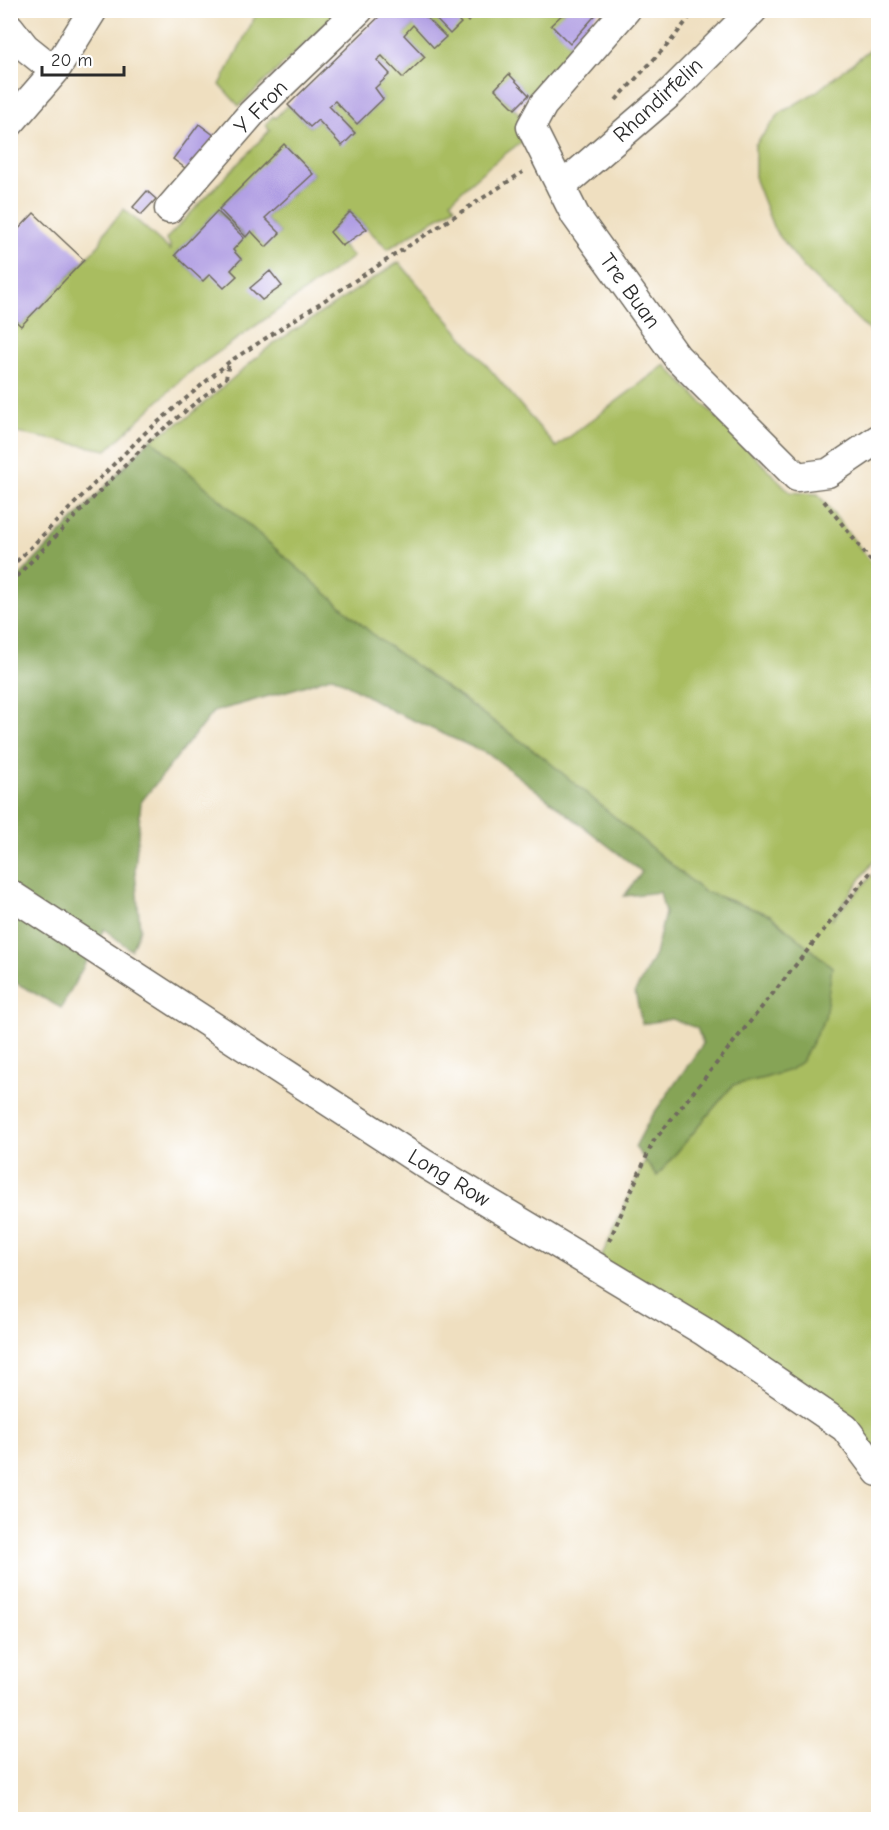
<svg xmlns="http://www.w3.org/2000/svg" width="889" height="1830" font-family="'Comic Neue',sans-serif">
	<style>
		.green { fill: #a9bd61; stroke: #6a7446; stroke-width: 1.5; fill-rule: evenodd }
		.forest { fill: #86a457; stroke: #586841; stroke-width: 1.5 }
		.building { fill: #b09ee3 }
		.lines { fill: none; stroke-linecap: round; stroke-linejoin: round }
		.street-casing { stroke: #706a5f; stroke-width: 31 }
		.path { stroke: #706a5f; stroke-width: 4; stroke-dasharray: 4.5 4.5; stroke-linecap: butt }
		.street { stroke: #fff; stroke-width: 28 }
		.labels { text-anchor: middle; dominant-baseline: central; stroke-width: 5; stroke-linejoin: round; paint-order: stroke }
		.street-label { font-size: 22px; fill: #2b2b2b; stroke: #fff }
	</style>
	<rect width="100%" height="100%" fill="#fff"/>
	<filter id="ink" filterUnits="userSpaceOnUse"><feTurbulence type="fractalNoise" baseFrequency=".0167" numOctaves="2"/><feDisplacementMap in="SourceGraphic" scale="12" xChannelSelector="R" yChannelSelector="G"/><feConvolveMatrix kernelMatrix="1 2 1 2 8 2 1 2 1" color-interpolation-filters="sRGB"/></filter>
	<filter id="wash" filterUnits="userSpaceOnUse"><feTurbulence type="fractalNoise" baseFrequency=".008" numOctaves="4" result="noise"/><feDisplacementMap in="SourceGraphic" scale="24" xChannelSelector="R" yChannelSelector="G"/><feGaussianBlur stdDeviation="1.35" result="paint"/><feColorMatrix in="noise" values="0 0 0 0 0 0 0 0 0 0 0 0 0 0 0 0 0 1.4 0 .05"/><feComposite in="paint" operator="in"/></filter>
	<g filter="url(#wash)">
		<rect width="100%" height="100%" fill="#efdfc0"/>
		<path class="green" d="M258,11H339L239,106L220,85Z
			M428,11H457L468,21L479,11H567L552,25L572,46L529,95L509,75L495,89L527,122L523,141C497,159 474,178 451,201L455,207L388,249L350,212L330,232L353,257L186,375L107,450L11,432L10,316L21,326L100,244L104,233L124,209L170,250V245L166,239L270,130L265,125L273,116L275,118L288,105L310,127L318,120L342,145L355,133L329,106L335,101L358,124L383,99L375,88L390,74L377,60L382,56L403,78L425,57L404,35L413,25L445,37L424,15ZM285,145L313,174L265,218L280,233L266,246L251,231L245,237L219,209ZM217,211L244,238L233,250L241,259L231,270L236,276L210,274L203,281L175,255ZM270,272L282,286L262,300Z
			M878,15V339L803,267L774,229L755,180V145L780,113L816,92L874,46Z
			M399,262L556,447L665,365L790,492L818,494L878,571V855L831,920L878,869V1477L845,1428L597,1267L645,1160L657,1176L733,1085L764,1078L789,1070L802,1061L832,967L770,915L703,891L543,757L377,638L151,439L187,418L270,346Z"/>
		<path class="forest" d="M151,439L377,638L543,757L703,891L770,915L832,967L825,1018L802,1061L790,1070L764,1078L733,1085L657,1176L635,1147L650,1119L703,1044L697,1028L671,1019L642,1024L635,992L655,955L665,913L660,892L624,896L642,872L492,756L393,711L333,676L297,688L213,712L141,802L135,869L140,929L131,950L104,929L61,1008L11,980L10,586Z"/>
		<g id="blocks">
			<path class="building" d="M386,10H448L461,23L450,34L428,11L424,15L446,37L434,48L413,25L404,35L425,57L403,78L382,56L377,60L390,74L375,88L383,99L357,124L335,101L329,106L355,133L342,146L318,120L310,127L288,105Z
				M457,10H479L468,22Z
				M567,10H600L570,44L551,25Z
				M509,74L529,95L515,109L495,89Z
				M199,124L215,136L189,171L173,159Z
				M284,144L313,174L265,218L280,233L266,247L251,231L246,237L219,209Z
				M147,191L156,199L141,215L133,207Z
				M217,211L244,238L233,250L241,259L231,270L237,276L224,288L210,274L203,281L175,255Z
				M350,212L367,229L342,246L330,232Z
				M34,213L84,260L21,326L10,316V238Z
				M270,271L282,286L262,300L250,288Z"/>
		</g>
	</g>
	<g filter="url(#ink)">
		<use href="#blocks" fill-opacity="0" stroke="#706a5f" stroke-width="1.5"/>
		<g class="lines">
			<defs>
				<path id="street" d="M626,10L543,105L531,127L575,215L677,357L797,477L828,473L878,439
					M10,28L25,47L55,71
					M10,123L55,71L93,10
					M561,187L668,95L753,10
					M169,209L252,113L359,10
					M10,894L423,1163L703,1331L845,1428L878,1472"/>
			</defs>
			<use href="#street" class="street-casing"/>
			<path class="path" d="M616,100L671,41L695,10
				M824,501L878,570
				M10,568L145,433L229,362L523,172
				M10,583L151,439L226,378L229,363
				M609,1241L653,1142L878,863"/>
			<use href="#street" class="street"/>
		</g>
	</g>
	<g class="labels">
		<g class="street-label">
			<text transform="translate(658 100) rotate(-43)">Rhandirfelin</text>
			<text transform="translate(261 107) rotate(-46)">Y Fron</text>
			<text transform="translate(630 291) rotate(54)">Tre Buan</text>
			<text transform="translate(449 1178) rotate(31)">Long Row</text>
		</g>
	</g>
	<rect width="889" height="1830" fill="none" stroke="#fff" stroke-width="36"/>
	<path d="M42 66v9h82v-9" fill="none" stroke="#2b2b2b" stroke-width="3"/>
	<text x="51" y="66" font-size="18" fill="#2b2b2b" stroke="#ffffff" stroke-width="4.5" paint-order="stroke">20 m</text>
</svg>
